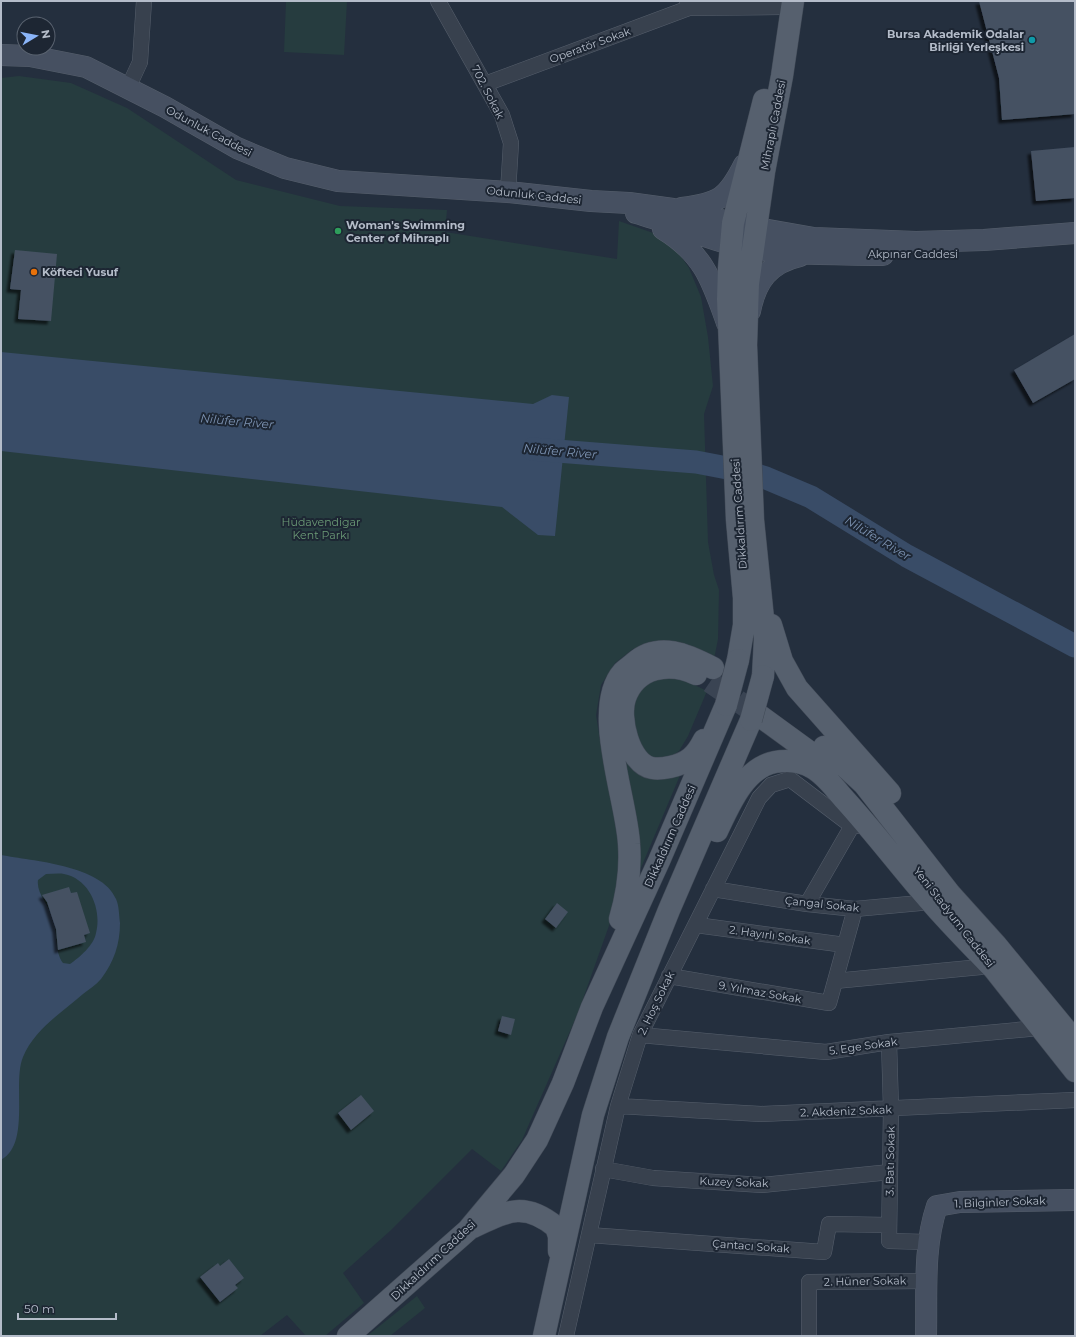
<svg xmlns="http://www.w3.org/2000/svg" width="1076" height="1337" font-family="Montserrat,sans-serif">
	<style>
		.green { fill: #263c3f }
		.water { fill: #394c67; fill-rule: evenodd }
		.lines { fill: none; stroke-linecap: round; stroke-linejoin: round }
		.river { stroke: #394c67; stroke-width: 23 }
		.building { fill: #455162; filter: url(#shadow) }
		.primary-tunnel { stroke: #3a4453; stroke-width: 22; stroke-dasharray: 22 11; stroke-linecap: butt }
		.street-casing { stroke: #565f6c; stroke-width: 16 }
		.secondary-casing { stroke: #565f6c; stroke-width: 22 }
		.primary-casing { stroke: #414a57; stroke-width: 23 }
		.street { stroke: #38414e; stroke-width: 15 }
		.secondary { stroke: #465061; stroke-width: 21 }
		.primary { stroke: #56606e; stroke-width: 22 }
		.primary-bridge-casing { stroke: #414a57; stroke-width: 23; stroke-linecap: butt }
		.primary-bridge { stroke: #56606e; stroke-width: 22 }
		.culture-dot { fill: #0f9aa8; stroke: #1d2633; stroke-width: 1.5 }
		.leisure-dot { fill: #2e9e5b; stroke: #1d2633; stroke-width: 1.5 }
		.food-dot { fill: #e8710a; stroke: #1d2633; stroke-width: 1.5 }
		.labels { text-anchor: middle; dominant-baseline: central; stroke-width: 4; stroke-linejoin: round; paint-order: stroke }
		.poi-label { font-size: 11px; font-weight: bold; fill: #b4bcc9; stroke: #1d2633; text-anchor: start }
		.street-label { font-size: 11px; fill: #b4bcc9; stroke: #1d2633 }
		.park-label { font-size: 11px; fill: #6b9a76; stroke: #1d2633 }
		.water-label { font-size: 12px; font-style: italic; fill: #7c92b1; stroke: #1d2633 }
	</style>
	<defs>
		<filter id="shadow"><feDropShadow dx="-3.5" dy="3.5" stdDeviation="1" flood-color="#0009"/></filter>
	</defs>
	<rect width="100%" height="100%" fill="#242f3e"/>
	<path class="green" d="M259,1H347L344,55L284,52L286,2Z
		M19,76L71,83L127,108L236,180L340,206L447,210L445,232L617,259L619,221L656,234L674,246L689,268L701,297L708,337L713,386L704,414L708,542L714,575L719,590L718,639L714,659L653,645L633,649L615,663L601,685L596,715L603,759L617,820L622,889L578,1013L522,1140L501,1171L472,1149L390,1231L343,1273L364,1303L325,1336H306L287,1315L260,1336H1V78Z
		M674,675L707,691L688,736L679,751L670,757L661,759L651,757L642,751L631,719L636,692L654,676Z
		M621,746L681,773L635,882Z
		M417,1296L425,1308L390,1336H367Z"/>
	<path class="water" d="M1,352L533,404L552,395L569,397L555,536L538,535L502,507L1,451Z
		M1,855C32,861 102,865 116,899C119,905 119,915 120,923C120,944 114,962 101,979C96,985 89,989 83,994C61,1013 34,1030 23,1057C12,1083 31,1144 1,1160ZM46,874C52,874 59,873 64,874C90,879 102,910 96,933C94,945 80,957 70,964L63,963C54,951 58,932 53,918C49,906 36,893 38,880Z"/>
	<g class="lines">
		<path class="river" d="M532,449L696,462L743,471L766,478L811,497L907,556L1075,646"/>
	</g>
	<path class="building" d="M979,1H1075V114L1002,120L999,78Z
		M1075,147V198L1036,201L1031,151Z
		M15,250L57,254L51,321L18,319L21,290L10,289Z
		M1075,334V379L1033,403L1014,370Z
		M69,887L71,893L77,892L90,933L84,935L86,942L58,950L56,929L47,902L42,895Z
		M557,903L568,912L556,928L545,919Z
		M502,1016L515,1019L511,1035L498,1031Z
		M361,1095L374,1111L351,1130L338,1113Z
		M229,1259L244,1278L235,1285L238,1288L220,1302L200,1277L218,1263L220,1266Z"/>
	<g class="lines">
		<path class="primary-tunnel" d="M710,682L760,716"/>
		<defs>
			<path id="street" d="M438,1L502,115L511,143L508,192
				M689,8L781,7
				M485,84L689,8L687,1
				M128,88L140,62L144,1
				M713,889L807,904L855,909L931,902
				M807,904L852,826H861
				M696,925L845,945
				M669,976L829,1003L855,909
				M835,981L991,966
				M640,1035L826,1052L889,1042L1039,1028
				M889,1042L891,1109L889,1241L928,1242
				M618,1106L761,1114L1075,1100
				M603,1169L653,1178L762,1185L890,1172
				M589,1235L824,1252L829,1224L889,1225
				M566,1336L618,1106L640,1035L759,798L771,785L790,779L852,826
				M809,1336V1282L927,1281"/>
			<path id="secondary" d="M1,55L30,56L86,67L165,107L237,148L285,168L338,181L508,192L591,201L629,203L673,209L756,228L814,238L916,242L984,240L1075,233
				M682,208C719,203 727,199 744,165
				M636,213C668,222 699,236 731,244C780,256 833,254 883,255
				M663,229C704,254 712,281 727,323
				M750,311C756,281 769,263 800,256
				M926,1336C927,1293 923,1247 937,1206L960,1202L1075,1200"/>
			<path id="primary" d="M771,625L782,661L797,688L890,793
				M738,660L744,625V598L737,520L728,299L729,268L733,223L764,100
				M696,674C669,661 636,667 625,698C618,717 629,764 652,768C658,769 665,768 670,767C688,763 696,756 704,740
				M763,676L765,638L753,520L746,345L748,284L764,172L782,76L793,1
				M760,716L830,767
				M824,747L864,784L950,894L996,945L1075,1041
				M717,831C729,806 744,768 775,762C786,760 801,761 811,767C825,774 835,789 845,800C875,833 902,869 931,902C950,924 971,945 991,966
				M620,919C627,895 631,870 629,844C627,800 591,708 623,672C626,669 631,666 634,663C659,641 688,655 713,668
				M983,955L1075,1071
				M473,1227C507,1211 524,1201 556,1227L559,1236V1251
				M348,1336L468,1230L514,1175L537,1140L563,1083L592,1007L659,861L726,705
				M544,1336L593,1115L618,1037L669,910L751,720"/>
		</defs>
		<use href="#street" class="street-casing"/>
		<use href="#secondary" class="secondary-casing"/>
		<use href="#primary" class="primary-casing"/>
		<use href="#street" class="street"/>
		<use href="#secondary" class="secondary"/>
		<use href="#primary" class="primary"/>
		<defs>
			<path id="primary-bridge" d="M726,705L738,660
				M751,720L763,676"/>
		</defs>
		<use href="#primary-bridge" class="primary-bridge-casing"/>
		<use href="#primary-bridge" class="primary-bridge"/>
	</g>
	<circle class="culture-dot" cx="1032" cy="40" r="4"/>
	<circle class="leisure-dot" cx="338" cy="231" r="4"/>
	<circle class="food-dot" cx="34" cy="272" r="4"/>
	<g class="labels">
		<g class="poi-label">
			<text x="1024" y="34" text-anchor="end">Bursa Akademik Odalar<tspan x="1024" dy="13">Birliği Yerleşkesi</tspan></text>
			<text x="346" y="225">Woman's Swimming<tspan x="346" dy="13">Center of Mihraplı</tspan></text>
			<text x="42" y="272">Köfteci Yusuf</text>
		</g>
		<g class="street-label">
			<text transform="translate(590 45) rotate(-20)">Operatör Sokak</text>
			<text transform="translate(488 92) rotate(63)">702. Sokak</text>
			<text transform="translate(773 125) rotate(-79)">Mihraplı Caddesi</text>
			<text transform="translate(209 131) rotate(28)">Odunluk Caddesi</text>
			<text transform="translate(534 195) rotate(6)">Odunluk Caddesi</text>
			<text x="913" y="254">Akpınar Caddesi</text>
			<text transform="translate(739 514) rotate(-94)">Dikkaldırım Caddesi</text>
			<text transform="translate(670 836) rotate(-66)">Dikkaldırım Caddesi</text>
			<text transform="translate(822 904) rotate(6)">Çangal Sokak</text>
			<text transform="translate(954 917) rotate(52)">Yeni Stadyum Caddesi</text>
			<text transform="translate(770 935) rotate(8)">2. Hayırlı Sokak</text>
			<text transform="translate(760 992) rotate(10)">9. Yılmaz Sokak</text>
			<text transform="translate(656 1003) rotate(-64)">2. Hoş Sokak</text>
			<text transform="translate(863 1046) rotate(-8)">5. Ege Sokak</text>
			<text transform="translate(846 1111) rotate(-2)">2. Akdeniz Sokak</text>
			<text transform="translate(890 1161) rotate(-89)">3. Batı Sokak</text>
			<text transform="translate(734 1182) rotate(2)">Kuzey Sokak</text>
			<text transform="translate(1000 1202) rotate(-2)">1. Bilginler Sokak</text>
			<text transform="translate(751 1246) rotate(4)">Çantacı Sokak</text>
			<text transform="translate(433 1260) rotate(-43)">Dikkaldırım Caddesi</text>
			<text transform="translate(865 1281) rotate(-1)">2. Hüner Sokak</text>
		</g>
		<g class="park-label">
			<text x="321" y="522">Hüdavendigar<tspan x="321" dy="13">Kent Parkı</tspan></text>
		</g>
		<g class="water-label">
			<text transform="translate(237 421) rotate(5)">Nilüfer River</text>
			<text transform="translate(560 451) rotate(5)">Nilüfer River</text>
			<text transform="translate(878 538) rotate(31)">Nilüfer River</text>
		</g>
	</g>
	<rect width="1076" height="1337" fill="none" stroke="#b4bcc9" stroke-width="4"/>
	<g transform="translate(36 36) rotate(80)"><circle r="19" fill="#1d2633" stroke="#59626f"/>
	<path d="M0-3L7 15L0 10L-7 15Z" fill="#8ab4f8"/>
	<text y="-6" font-size="11" font-weight="bold" text-anchor="middle" fill="#b4bcc9">N</text>
	</g>
	<path d="M18 1313v6h98v-6" fill="none" stroke="#b4bcc9" stroke-width="2"/>
	<text x="24" y="1313" font-size="12" fill="#b4bcc9" stroke="#1d2633" stroke-width="3" paint-order="stroke">50 m</text>
</svg>
